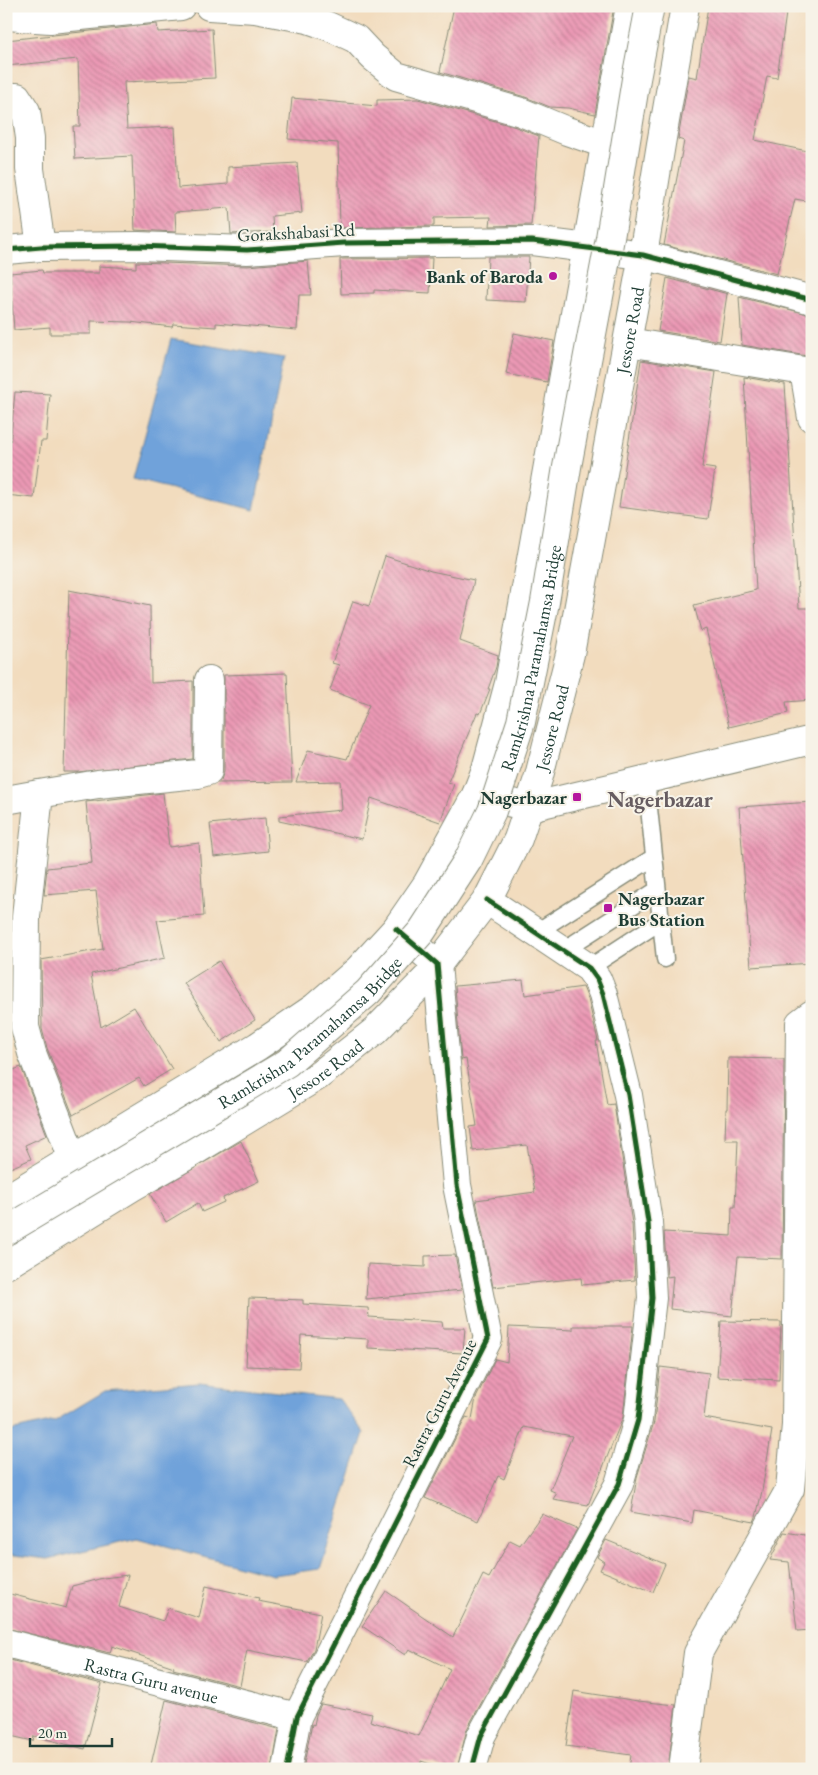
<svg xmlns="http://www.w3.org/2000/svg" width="818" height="1775" font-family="'EB Garamond',serif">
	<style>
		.water { fill: #6fa2da; stroke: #477087 }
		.building { fill: url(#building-back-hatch) }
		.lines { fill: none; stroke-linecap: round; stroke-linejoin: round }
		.lane-casing { stroke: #888c79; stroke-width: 19 }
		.street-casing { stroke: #888c79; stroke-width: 30 }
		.secondary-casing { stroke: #888c79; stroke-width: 30 }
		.primary-casing { stroke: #888c79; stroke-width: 30 }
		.lane { stroke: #fff; stroke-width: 16 }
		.street { stroke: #fff; stroke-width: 28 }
		.secondary { stroke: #fff; stroke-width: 28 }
		.primary { stroke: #fff; stroke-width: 28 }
		.primary-bridge-casing { stroke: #888c79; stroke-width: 30; stroke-linecap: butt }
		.primary-bridge { stroke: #fff; stroke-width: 28 }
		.cycleway-casing { stroke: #f7f3e8; stroke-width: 8 }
		.cycleway { stroke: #1b5e20; stroke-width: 5 }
		.poi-dot { fill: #b5179e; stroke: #f7f3e8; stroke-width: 2 }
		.labels { text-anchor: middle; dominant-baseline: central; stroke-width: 4; stroke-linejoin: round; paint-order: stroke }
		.street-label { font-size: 18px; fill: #1f3d34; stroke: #f7f3e8 }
		.poi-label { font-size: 18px; font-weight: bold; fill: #1f3d34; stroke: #f7f3e8; text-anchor: end }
		.district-label { font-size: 22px; font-weight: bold; fill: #675d61; stroke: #f7f3e8 }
	</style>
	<defs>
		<pattern id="building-back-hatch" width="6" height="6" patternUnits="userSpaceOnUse" patternTransform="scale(1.25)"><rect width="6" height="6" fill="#ec99b5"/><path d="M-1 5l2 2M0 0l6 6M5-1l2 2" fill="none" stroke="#bf7e94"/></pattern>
	</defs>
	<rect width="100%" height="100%" fill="#f7f3e8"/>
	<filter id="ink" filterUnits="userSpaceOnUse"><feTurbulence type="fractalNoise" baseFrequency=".02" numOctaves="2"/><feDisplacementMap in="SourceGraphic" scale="10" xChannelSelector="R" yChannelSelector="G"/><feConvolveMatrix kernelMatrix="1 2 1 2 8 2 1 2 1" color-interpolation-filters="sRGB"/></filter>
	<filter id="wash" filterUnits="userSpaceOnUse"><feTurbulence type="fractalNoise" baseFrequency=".0096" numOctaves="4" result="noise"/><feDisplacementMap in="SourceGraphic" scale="20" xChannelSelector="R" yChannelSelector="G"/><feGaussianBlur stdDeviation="1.12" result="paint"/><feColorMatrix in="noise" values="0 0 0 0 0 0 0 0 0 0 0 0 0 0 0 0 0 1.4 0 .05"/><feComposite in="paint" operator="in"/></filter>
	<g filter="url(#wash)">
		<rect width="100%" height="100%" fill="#f2dcbe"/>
		<path class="water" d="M171,339L284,358L254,510L133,479Z
			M199,1383L339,1399L364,1433L320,1569L273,1575L137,1538L48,1559L6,1554V1432L55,1421L105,1391Z"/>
		<g id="blocks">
			<path class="building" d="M454,6H614L595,114L568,108L550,107L525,97L440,72Z
				M708,6H787L777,78L767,76L755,140L812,152V202L795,199L777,274L664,245L684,141L678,139L685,98L689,76L697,78Z
				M157,24L158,32L212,29L215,78L124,82L127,129L175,127L178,188L228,184V167L297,163L302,213L272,216L273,232L231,234L229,208L175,212L176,232L135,230L132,156L75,159L73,126H80L78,59L6,66V40Z
				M292,98L377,106V100L418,99L516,127L539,136L531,225L490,226L491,217L434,218V226L340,228L338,143L288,139Z
				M488,257H529L526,302L486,300Z
				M432,258L430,293L374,290V293L341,294L340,259Z
				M308,261L311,295H299L297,330L216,323V327L173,324L172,327L130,322L91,321V334H50V327L14,330L10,273L42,270L43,273H99V266L136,268V262L247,266Z
				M667,278L728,294H727L720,341L658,331Z
				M739,297L812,315V358L807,356L742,345Z
				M514,333L554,341L547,382L506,374Z
				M641,360L716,372L702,467L715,469L708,519L619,507Z
				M744,377L785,384L799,608H812V700L786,702L788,713L729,727L706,629L701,631L694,605L756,590Z
				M15,392L50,394L46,441H41L34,498L6,495V445H10Z
				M385,556L431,571L474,580L460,641L498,655L496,667L488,689H490L480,714L477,713L448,782L454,784L440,822L371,798L362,839L279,821V816L342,810L340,781L296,782L308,750L347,759L369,705L330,690L339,665L332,663L353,601L369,606Z
				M69,590L150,606L151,683L193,681V759L78,772H64Z
				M287,673L292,782L216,783L221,780L224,771V675Z
				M163,793L169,847L199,843L204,916L157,920L165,958L91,974L101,1027L134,1007L172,1069L144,1086L139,1078L73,1115L47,1048L42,1029L41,960L103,949L96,891L44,895L47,868L92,863L86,802Z
				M812,802V963L751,967L739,807Z
				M265,818L268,851L214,857L210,824Z
				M219,961L255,1020L221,1042L184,983Z
				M523,980L525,995L583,987L588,999L598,1041H596L607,1105L614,1104L632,1224L635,1280L582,1285L581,1278L493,1287L476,1200L535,1192L527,1145L473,1151L470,1127L477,1126L466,1059L461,1060L455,986Z
				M728,1058L784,1059L782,1259L738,1257L732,1316L670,1309L673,1276L667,1277L664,1232L731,1236L732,1207H735L738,1140H725L726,1109H727Z
				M21,1067L47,1135L25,1145L31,1159L6,1170V1073Z
				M241,1141L259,1181L223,1198L224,1202L202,1212L198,1203L166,1222L150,1194Z
				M455,1255L462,1290L366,1299L368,1264L425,1267V1256Z
				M249,1298L303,1300V1304L368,1308L369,1317L442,1322L443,1328H465L463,1353L368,1348V1339L301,1335L299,1368L246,1366Z
				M721,1321L781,1322L779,1380L717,1377Z
				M573,1326H633L623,1417L588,1505L553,1499L557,1493L550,1490L572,1436L524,1427L504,1479L498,1476L478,1521L425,1498L466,1417L472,1419L476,1398L495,1359L507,1362L509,1327L573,1330Z
				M660,1367L709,1373L704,1418L772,1430L762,1491L756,1517L754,1522L694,1510L692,1523L631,1512L637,1477L654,1422Z
				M542,1514L577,1529L467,1729L457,1769H446L421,1761V1769H303L312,1724L314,1725L316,1715L321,1704L372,1714L370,1721L419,1736L450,1669L409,1649L405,1655L362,1626L386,1591L453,1637L483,1575L489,1578L510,1540L520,1545Z
				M784,1532L812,1536V1630L797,1631L789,1562L770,1560Z
				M606,1540L665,1564L653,1592L600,1570L604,1562L597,1557Z
				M128,1575L119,1607L163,1621L168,1608L199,1618L206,1586L259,1598L258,1601L321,1613L314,1649L307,1662L247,1650L240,1686L173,1669L174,1667L112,1646L110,1653L6,1628V1593L66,1608L72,1586L103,1578Z
				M6,1659L102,1684L85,1749L34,1736L33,1741L6,1735Z
				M574,1691L638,1701L676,1705L668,1769H629L631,1755L566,1746Z
				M166,1700L279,1729L272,1769H150Z"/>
		</g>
	</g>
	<g filter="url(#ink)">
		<use href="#blocks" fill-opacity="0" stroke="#888c79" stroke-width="1"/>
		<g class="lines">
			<defs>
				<path id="lane" d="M646,780L665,959
					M535,933L654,857
					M562,951L657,890
					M589,968L661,921"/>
				<g id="street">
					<path d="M209,6L255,9L308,19L328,26L356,39L373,57L396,76L521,112L567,131L605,144"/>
					<path d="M6,16L50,19L181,6"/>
					<path d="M6,97H17L26,111L30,138V169L41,247"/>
					<path d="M643,255L812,300"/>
					<path d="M628,342L804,371L812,418"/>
					<path d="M6,800L39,794"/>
					<path d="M73,1159L32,1053L25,1027L26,917L39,794L98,784L198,774L208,771L209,680"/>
					<path id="s1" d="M6,1643L297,1717"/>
					<path d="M287,1769L297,1717L488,1339L457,1185L437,964L396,929"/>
					<path d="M472,1769L481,1736L619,1484L638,1420L652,1298L648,1222L628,1095L603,994L597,979L589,968L487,900"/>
					<path d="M683,1769L698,1653L790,1489L796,1425L800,1023L812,1014"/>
				</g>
				<path id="secondary" d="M6,250L41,247L138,246L247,250L344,243L532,241L643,255"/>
				<g id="primary">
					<path d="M476,795L530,807L812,740"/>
					<path d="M6,1199L258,1046L314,1008L359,969L396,929L427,884L476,795L486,769L509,683L630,6"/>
					<path id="s2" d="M6,1265L132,1187L188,1155L318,1076L375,1031L428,977L487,900L518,839L539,776L570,654L643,255L661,144L685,6"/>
				</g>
			</defs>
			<use href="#lane" class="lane-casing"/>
			<use href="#street" class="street-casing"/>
			<use href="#secondary" class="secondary-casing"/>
			<use href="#primary" class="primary-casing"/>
			<use href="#lane" class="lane"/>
			<use href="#street" class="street"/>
			<use href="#secondary" class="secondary"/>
			<use href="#primary" class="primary"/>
			<defs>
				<g id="primary-bridge">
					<path id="s3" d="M6,1231L287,1063L368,992L422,931L468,860L492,811L521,722L545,602L567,467L610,238L636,79L650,6"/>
				</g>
			</defs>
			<use href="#primary-bridge" class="primary-bridge-casing"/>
			<use href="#primary-bridge" class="primary-bridge"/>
			<defs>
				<path id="cycleway" d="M6,250L41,247L138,246L247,250L344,243L532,241L643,255L812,300
					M287,1769L297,1717L488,1339L457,1185L437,964L396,929
					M472,1769L481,1736L619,1484L638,1420L652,1298L648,1222L628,1095L603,994L597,979L589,968L487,900"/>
			</defs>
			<use href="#cycleway" class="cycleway-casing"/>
			<use href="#cycleway" class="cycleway"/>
		</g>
	</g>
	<g class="poi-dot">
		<circle cx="553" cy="276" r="5"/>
		<rect x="572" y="792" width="10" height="10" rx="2.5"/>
		<rect x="603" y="903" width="10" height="10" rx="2.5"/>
	</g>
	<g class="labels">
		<g class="street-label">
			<text transform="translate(296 232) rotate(-3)">Gorakshabasi Rd</text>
			<text stroke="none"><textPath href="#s2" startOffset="1200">Jessore Road</textPath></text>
			<text stroke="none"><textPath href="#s3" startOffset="814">Ramkrishna Paramahamsa Bridge</textPath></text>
			<text stroke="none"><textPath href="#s2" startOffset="795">Jessore Road</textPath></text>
			<text stroke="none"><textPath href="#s3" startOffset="364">Ramkrishna Paramahamsa Bridge</textPath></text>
			<text stroke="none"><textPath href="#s2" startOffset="375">Jessore Road</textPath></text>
			<text transform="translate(439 1403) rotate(-63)">Rastra Guru Avenue</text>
			<text stroke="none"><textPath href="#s1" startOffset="150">Rastra Guru avenue</textPath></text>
		</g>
		<g class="poi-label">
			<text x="543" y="276">Bank of Baroda</text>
			<text x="567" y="797">Nagerbazar</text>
			<text x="618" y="898" text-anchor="start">Nagerbazar<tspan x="618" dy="21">Bus Station</tspan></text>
		</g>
		<g class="district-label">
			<text x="660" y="799">Nagerbazar</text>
		</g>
	</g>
	<rect width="818" height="1775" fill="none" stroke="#f7f3e8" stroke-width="25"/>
	<path d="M30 1738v8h82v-8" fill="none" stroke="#1f3d34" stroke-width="2.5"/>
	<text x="38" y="1738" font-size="15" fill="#1f3d34" stroke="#f7f3e8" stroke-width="4" paint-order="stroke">20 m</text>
</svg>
